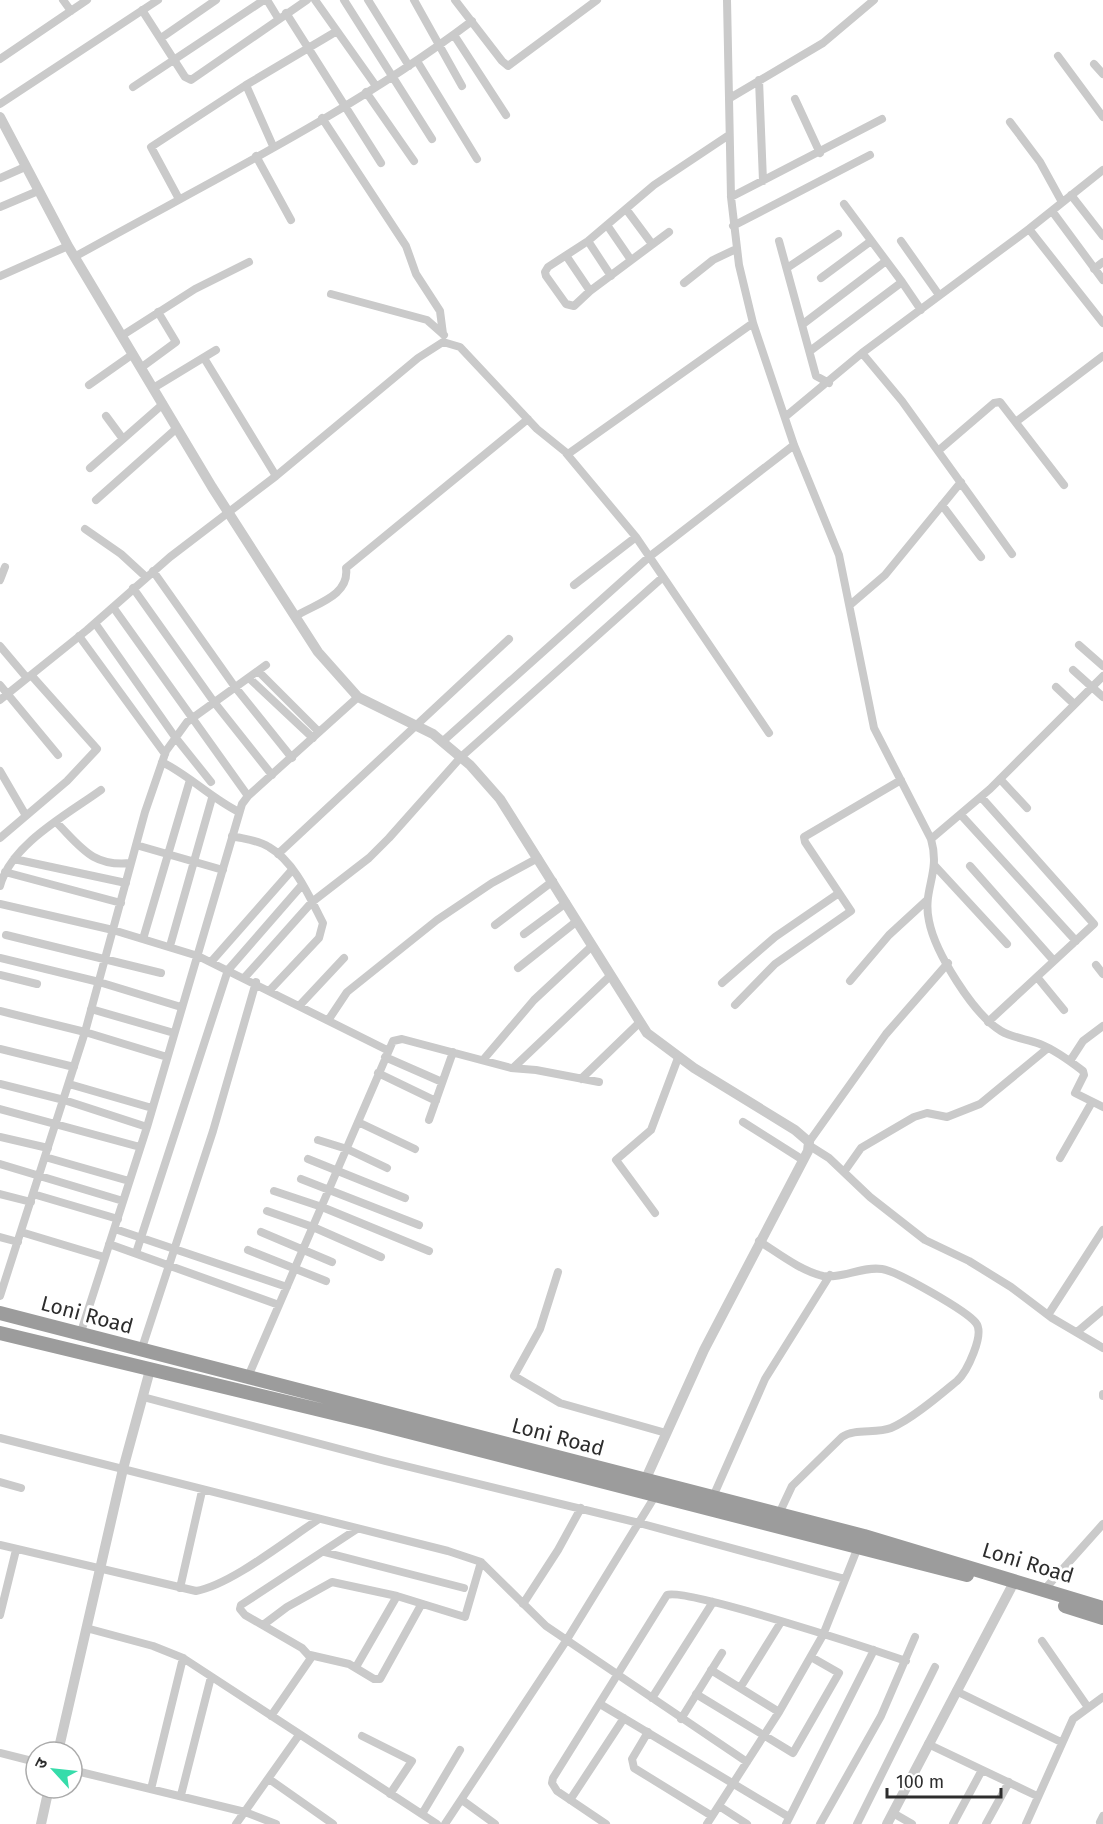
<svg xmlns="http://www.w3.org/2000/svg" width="1103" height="1824" font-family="'Fira Sans','Noto Sans Devanagari',sans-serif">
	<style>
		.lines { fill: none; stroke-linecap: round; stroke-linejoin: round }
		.minor { stroke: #cacaca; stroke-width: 8 }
		.tertiary { stroke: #cacaca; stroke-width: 10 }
		.trunk { stroke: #9c9c9c; stroke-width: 14 }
		.labels { text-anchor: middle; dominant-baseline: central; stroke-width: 6; stroke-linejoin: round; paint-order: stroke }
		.street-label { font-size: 21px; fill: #2d2d2d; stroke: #fff }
	</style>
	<rect width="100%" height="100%" fill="#fff"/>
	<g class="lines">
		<path class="minor" d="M63,0L71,11
			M267,0L278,18
			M315,0L376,86
			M344,0L432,139
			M368,0L409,66
			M414,0L462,86
			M455,0L502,61L508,66L597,0
			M727,0L731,197L739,265L753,323L794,445L839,555L874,728L931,839C941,874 922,889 929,921C935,952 973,1014 1001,1031C1013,1038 1027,1039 1040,1044C1055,1050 1070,1061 1083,1071L1084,1075L1075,1093L1103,1107
			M142,10L185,77L191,80L307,0
			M286,13L381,163
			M454,35L506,115
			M161,38L216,0
			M1058,56L1103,117
			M0,59L87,0
			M417,61L477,159
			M1094,64L1103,74
			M759,80L763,181
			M246,85L273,146
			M133,87L264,0
			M366,92L414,161
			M730,98L823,43L874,0
			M795,99L820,153
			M0,104L158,0
			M322,118L406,246L416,274L440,311L443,334
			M1010,122L1040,162L1062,202
			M256,156L291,220
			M0,178L25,167
			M1071,195L1103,236
			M731,197L882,119
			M179,199L151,147L246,85L337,31
			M844,204L902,282L921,310
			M0,207L38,191
			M626,209L652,244
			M1052,211L1103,280
			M607,225L631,260
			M733,226L870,155
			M1029,229L1103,323
			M669,232L590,291L574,306L566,304L546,276L545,272L548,267L588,241L654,185L729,135
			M588,241L611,276
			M779,241L816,376L829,383
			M901,241L939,295
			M76,256C207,183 352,112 472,21
			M567,257L590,291
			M787,268L838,234
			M1094,269L1103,262
			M0,276L68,246
			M821,278L871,241
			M684,283L713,260L736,249
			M331,294L427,320L444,335
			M803,324L886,261
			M123,335L195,289L249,262
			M810,351L902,282
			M862,353L902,401L1012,554
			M204,358L276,476
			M142,367L176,342L158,312
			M89,385L133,354
			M155,387L216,350
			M106,416L123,439
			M785,417L862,353L1029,229L1103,170
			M1017,421L1103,356
			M938,451L994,403L1000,402L1064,485
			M566,453L636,537L769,733
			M90,468L163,404
			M96,500L177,428
			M942,505L981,557
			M85,529L121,554L146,577
			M153,571L235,687L292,758
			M0,580L5,567
			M574,585L636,537
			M133,588L214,702L272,775
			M850,605L885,575L961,482
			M113,607L248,796
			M296,616C315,604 350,596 346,568L528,419
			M95,623L175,737L211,782
			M79,636L165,754
			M1079,645L1103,666
			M0,646L27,678
			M1073,670L1103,697
			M258,671L319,732
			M249,678L313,738
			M0,685L58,755
			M1056,687L1074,704
			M0,700L87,630L170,557L276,476L418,358L443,342L460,347L537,429L568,454L753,323
			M442,742L649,557L794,445
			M162,762C190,776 211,798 239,812
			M0,771L25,814
			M1000,779L1027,808
			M981,797L1094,924L988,1022
			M961,815L1076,941
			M56,822C81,847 92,867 131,863
			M232,836C244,839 258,840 269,847C295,862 310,898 323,923L319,938L270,990
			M0,838L67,781L97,749L31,675
			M931,839L990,789L1103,676
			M136,845L223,870
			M278,854L509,639
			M14,859L126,883
			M935,866L1007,944
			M970,866L1054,961
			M5,872L121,903
			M0,886C11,844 68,814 101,790
			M0,904L113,930L198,956L387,1050
			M495,925L553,881
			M524,934L566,903
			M6,935L161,973
			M143,939L190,780
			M170,946L212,798
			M0,958L99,982L181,1007
			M211,962L292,870
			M1096,965L1103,974
			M518,968L577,921
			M0,975L37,984
			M245,977L312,902L369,858L389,838L461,757L663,577
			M1037,977L1064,1010
			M850,981L889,935L926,901
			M722,983L775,937L839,893
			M300,1005L344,958
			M735,1005L775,964L851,911L805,842L804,837L901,780
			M91,1009L174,1033
			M0,1011L85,1032L167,1057
			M329,1019L347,992L437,920L492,883L538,858
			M0,1049L74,1067
			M385,1057L442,1082
			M483,1060L534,1000L592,946
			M1070,1061L1083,1041L1103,1026
			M513,1068L610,976
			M378,1073L436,1101
			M581,1079L639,1023
			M0,1084L64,1100L147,1127
			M69,1084L152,1108
			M0,1109L140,1147
			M429,1120L453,1052
			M358,1122L415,1149
			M743,1122L803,1160
			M0,1137L48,1148
			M318,1140L347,1149L387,1168
			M809,1142L886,1034L948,963
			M810,1146L829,1158L870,1197L925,1240L969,1261L1011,1287L1052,1318L1103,1348
			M45,1157L129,1181
			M1060,1158L1092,1102
			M308,1159L405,1198
			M0,1164L123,1201
			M844,1172L861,1148L914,1117L927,1113L947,1117L980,1104L1048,1048
			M301,1179L419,1225
			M274,1191L322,1207L429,1251
			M0,1194L31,1202
			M33,1194L118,1219
			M267,1211L313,1227L381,1257
			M655,1213L616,1160L651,1130L678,1058
			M115,1229L287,1287
			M21,1232L104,1257
			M261,1232L332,1262
			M0,1237L18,1242
			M759,1241C778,1253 801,1271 823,1276C842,1279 862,1266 882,1269C897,1271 967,1311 976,1323C985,1334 967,1372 957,1381C940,1395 911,1420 891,1428C876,1434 855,1428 842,1437L792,1486L777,1518
			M109,1244L279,1305
			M248,1250L326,1281
			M136,1253L228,970L302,885
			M558,1272L540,1329L514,1376L560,1403L666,1433
			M0,1296L85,1032L145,812L166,751L187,722L266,665
			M1048,1315L1103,1230
			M1077,1332L1103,1310
			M80,1335L147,1127L242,804L248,796L358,697
			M141,1351L213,1131L256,982
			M247,1379L393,1041L402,1039L511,1068L536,1070L599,1082
			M1103,1394V1396
			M143,1397L385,1461L639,1523L845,1579
			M0,1438L448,1551L481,1562L546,1626L747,1762
			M0,1482L21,1488
			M712,1499L765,1379L830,1275
			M0,1545L196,1591C231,1585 288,1539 319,1519
			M324,1552L464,1588
			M180,1588L202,1491
			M1044,1590L1103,1524
			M523,1604L558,1550L581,1508
			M0,1615L16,1550
			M263,1625L287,1607L332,1582L397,1596L465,1617L481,1562
			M86,1628L153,1646L183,1658L437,1824
			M1042,1641L1087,1706
			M310,1655L349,1664L374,1679H380L421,1605
			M356,1667L397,1596
			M711,1670L779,1712
			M740,1688L781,1622
			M956,1691L1061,1742
			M696,1694L793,1753L839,1673L811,1657
			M652,1698L713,1602
			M600,1704L789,1817
			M271,1716L311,1658L302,1648L245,1615L240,1609L241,1605L357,1529
			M681,1719L722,1653
			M648,1732L632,1759L634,1768L712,1816
			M362,1736L412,1761L390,1794
			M928,1744L1037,1796
			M0,1753L36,1762
			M72,1770L245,1812L276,1824
			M269,1779L333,1824
			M151,1789L183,1658
			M181,1795L211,1677
			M462,1800L495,1824
			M570,1800L624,1718
			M719,1806L747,1824
			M893,1813L912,1824
			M422,1814L460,1750
			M1100,1822L1103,1816
			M236,1824L299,1735
			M445,1824L566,1641L657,1493
			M606,1824L557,1791L552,1783L553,1778L667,1595C687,1588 874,1650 906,1661
			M707,1824L779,1712L823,1635L858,1547
			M786,1824L874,1650
			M820,1824L881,1716L915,1637
			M857,1824L935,1667
			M953,1824L982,1770
			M986,1824L1009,1782
			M1026,1824L1073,1719L1103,1697"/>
		<path class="tertiary" d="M0,117L68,246L212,487L318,652L358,697L433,734L470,765L500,799L647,1033L694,1068L795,1130L809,1142L808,1151L704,1350L643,1485
			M58,1752L123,1469L150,1370
			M41,1824L49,1788
			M887,1824L1011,1588"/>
		<path class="trunk" d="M0,1313L864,1536L1103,1608
			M0,1333L370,1422L967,1575
			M1065,1606L1103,1618"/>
	</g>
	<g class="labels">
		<g class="street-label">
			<text transform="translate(87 1315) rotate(15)">Loni Road</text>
			<text transform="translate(558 1437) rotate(15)">Loni Road</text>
			<text transform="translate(1028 1563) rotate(17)">Loni Road</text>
		</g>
	</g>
	<g transform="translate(54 1770) rotate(297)"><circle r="28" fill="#ffffff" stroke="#ababab" stroke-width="1.5"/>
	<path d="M0-4.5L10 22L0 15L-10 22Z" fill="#36dcaa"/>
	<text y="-9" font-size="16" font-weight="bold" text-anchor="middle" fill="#2d2d2d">उ</text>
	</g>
	<path d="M887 1788v9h114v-9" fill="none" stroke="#2d2d2d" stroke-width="3"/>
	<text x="896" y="1788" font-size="18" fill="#2d2d2d" stroke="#ffffff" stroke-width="4.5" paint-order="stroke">100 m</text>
</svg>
